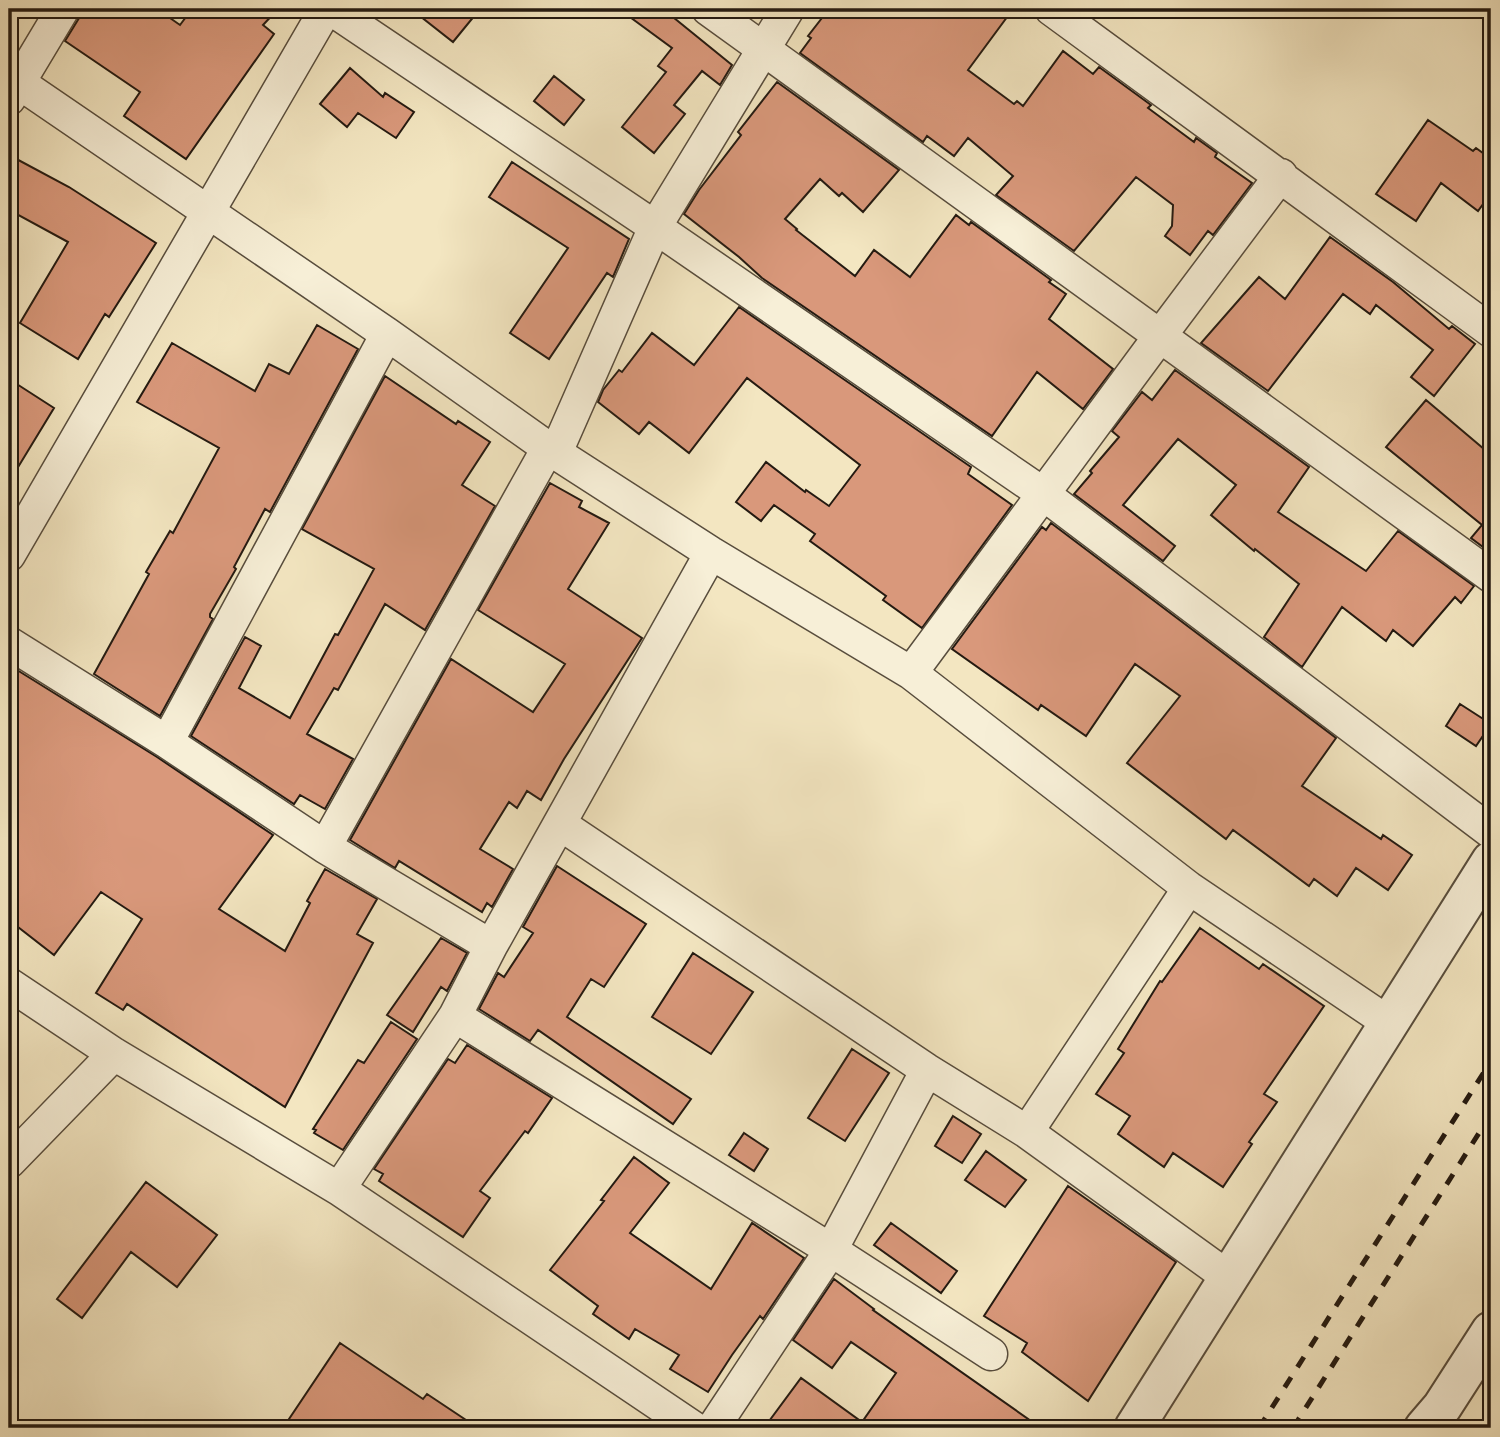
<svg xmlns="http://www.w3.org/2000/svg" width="1500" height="1437" font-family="Vollkorn,serif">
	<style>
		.building { fill: #d9987b; stroke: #241a11; stroke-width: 2 }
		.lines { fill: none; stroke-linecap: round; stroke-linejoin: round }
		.minor-casing { stroke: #584d3d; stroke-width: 35 }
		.tertiary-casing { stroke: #584d3d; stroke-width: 42 }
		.minor { stroke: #f7efd7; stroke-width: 32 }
		.tertiary { stroke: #f7efd7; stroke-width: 38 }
		.rail { stroke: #241a11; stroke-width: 5; stroke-dasharray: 12 12; stroke-linecap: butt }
	</style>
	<rect width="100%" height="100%" fill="#f3e6c1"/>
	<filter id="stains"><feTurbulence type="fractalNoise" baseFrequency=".00286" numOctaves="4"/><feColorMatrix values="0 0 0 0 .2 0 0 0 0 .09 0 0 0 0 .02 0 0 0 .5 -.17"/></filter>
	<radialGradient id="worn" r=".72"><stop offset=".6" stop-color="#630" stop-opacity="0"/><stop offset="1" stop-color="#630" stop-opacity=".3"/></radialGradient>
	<path class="building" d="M81,9H157L180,25L192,9H278L263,25L274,34L186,159L124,116L140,92L65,41L79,18Z
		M411,9H480L453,42Z
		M619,9H663L732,65L720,85L702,71L674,105L685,114L654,153L622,127L666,72L658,66L672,48Z
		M829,9H1013L968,70L1014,104L1017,101L1023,106L1063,51L1093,74L1099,67L1151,105L1148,108L1194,142L1196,138L1217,153L1215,157L1252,183L1213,235L1208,231L1190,255L1165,236L1172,226L1173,205L1136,177L1074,251L996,195L1013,176L968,138L954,156L927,136L923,142L800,53L811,38L808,36Z
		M350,68L383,97L385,93L414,112L396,138L358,113L347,127L320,104Z
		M554,76L584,100L564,125L534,101Z
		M777,82L899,170L863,212L842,193L839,196L820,179L785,219L797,229L796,230L855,276L874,250L910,277L956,215L969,225L971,222L1051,280L1049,282L1066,294L1049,319L1113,369L1083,409L1037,372L992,436L762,278L739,257L684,214L699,190L741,135L738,132Z
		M1428,120L1473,151L1476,148L1491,159V193L1478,211L1441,183L1416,221L1376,194Z
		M9,155L69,187L156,243L109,317L105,314L78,359L20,323L68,242L9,210Z
		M512,162L629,239L613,277L607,273L549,359L510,333L568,248L489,197Z
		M1330,237L1393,282L1449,329L1452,326L1475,344L1434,396L1411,377L1433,350L1376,305L1370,314L1343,294L1268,391L1201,343L1259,277L1285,299Z
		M739,307L971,467L968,474L1012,505L922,628L883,600L886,596L810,541L815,534L774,505L761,521L736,502L766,462L805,492L806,490L829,506L860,465L747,378L689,453L649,422L639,434L598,402L603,390L619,370L622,372L652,333L694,365Z
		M317,325L358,349L270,512L265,509L234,567L236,569L210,614V617L213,619L160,716L94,674L149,574L146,572L170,531L173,533L219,448L137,402L172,343L255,391L269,364L289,374Z
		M1175,370L1309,467L1278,512L1366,571L1398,531L1474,586L1461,603L1455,597L1413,646L1393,630L1386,641L1342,607L1302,667L1264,637L1299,584L1255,549L1254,551L1211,515L1236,485L1178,439L1123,505L1175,546L1163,561L1074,494L1092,473L1090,471L1119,437L1112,431L1142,392L1152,400Z
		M385,376L456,424L458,421L490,442L462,485L495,506L425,630L385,604L338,690L334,688L307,734L353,759L325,809L300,795L294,804L191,736L245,637L261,646L239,688L290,718L335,634L338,635L374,569L302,529Z
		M9,379L54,408L9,482Z
		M1426,400L1491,455V553L1471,538L1482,525L1386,447Z
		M550,483L582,501L579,507L609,523L568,589L642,638L564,759L541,800L527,791L517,808L509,802L480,849L513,869L492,907L487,903L482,912L399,861L395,868L350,840L451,659L533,712L565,664L478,610Z
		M1051,523L1336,738L1302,786L1381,839L1383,835L1412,855L1388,890L1356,868L1337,896L1314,879L1309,886L1233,830L1226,839L1127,763L1180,696L1135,664L1086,736L1041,705L1038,710L952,649L1042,527L1046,530Z
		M9,665L157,757L273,835L219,909L285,951L310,903L307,901L325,869L377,899L357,934L373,943L285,1107L127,1004L123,1010L96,993L142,919L101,892L54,955L9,920Z
		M1460,704L1491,724L1476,746L1446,726Z
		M557,866L646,924L604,987L591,979L567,1017L691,1099L673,1124L538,1030L530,1041L479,1009L498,973L504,977L533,933L523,927Z
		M1200,928L1259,969L1263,964L1324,1006L1264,1094L1277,1102L1249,1142L1252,1144L1223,1187L1173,1153L1164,1167L1118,1134L1130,1116L1096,1094L1124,1053L1118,1049L1160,981L1162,982Z
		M441,938L467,953L447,991L441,987L413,1032L387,1015Z
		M693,953L753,992L711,1054L652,1017Z
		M391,1022L417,1039L343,1150L314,1133L316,1130L313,1129L358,1060L364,1063Z
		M467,1045L552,1098L528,1133L525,1131L480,1191L490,1198L463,1237L379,1181L383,1174L374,1169L448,1059L455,1063Z
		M852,1049L889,1073L845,1141L808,1118Z
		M953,1116L981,1134L962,1163L935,1146Z
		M744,1133L768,1149L754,1171L729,1155Z
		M986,1151L1026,1180L1005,1207L965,1180Z
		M634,1157L669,1183L630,1233L711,1289L752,1223L804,1258L763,1319L760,1316L732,1355L708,1392L670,1369L679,1355L635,1329L629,1339L593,1314L598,1306L550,1270L604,1201L601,1200Z
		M146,1182L217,1235L177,1287L131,1252L82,1318L57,1299Z
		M1068,1186L1176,1262L1088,1401L1022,1352L1027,1343L984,1316Z
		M891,1223L957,1271L941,1293L874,1245Z
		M834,1279L874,1309L873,1310L1041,1428H764L801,1378L862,1422L896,1373L851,1342L832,1368L793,1340Z
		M340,1343L423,1399L427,1394L478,1428H283Z"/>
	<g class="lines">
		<defs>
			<path id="minor" d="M331,9L655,227L1042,493L1491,832
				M708,9L1160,336L911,673
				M1051,9L1491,331
				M9,76L387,334L548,448L711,553L911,673L1189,888L1389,1023
				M9,99L63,9
				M1281,175L1160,336L1491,576
				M9,555L326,9
				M9,643L167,742L325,847L491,946
				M167,742L387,334
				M560,824L927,1070L1027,1132L1228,1277
				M325,847L548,448L561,441L655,227L788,9
				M9,984L114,1054L339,1189L694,1428
				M455,1016L831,1250L991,1354
				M1027,1132L1189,888
				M9,1162L114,1054
				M339,1189L455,1016L491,946L711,553
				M713,1428L831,1250L927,1070"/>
			<path id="tertiary" d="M1134,1428L1491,861
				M1424,1428L1442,1407L1491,1331"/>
		</defs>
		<use href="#minor" class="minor-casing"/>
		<use href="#tertiary" class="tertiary-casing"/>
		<use href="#minor" class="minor"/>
		<use href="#tertiary" class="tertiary"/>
		<path class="rail" d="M1259,1428L1491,1061
			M1293,1428L1491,1114"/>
	</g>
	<rect width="1500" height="1437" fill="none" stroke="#f3e6c1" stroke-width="35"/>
	<rect x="10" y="10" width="1479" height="1416" fill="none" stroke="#241a11" stroke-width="3.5"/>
	<rect x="18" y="18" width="1465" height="1402" fill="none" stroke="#241a11" stroke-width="2"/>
	<rect width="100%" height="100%" filter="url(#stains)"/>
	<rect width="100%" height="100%" fill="url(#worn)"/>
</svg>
